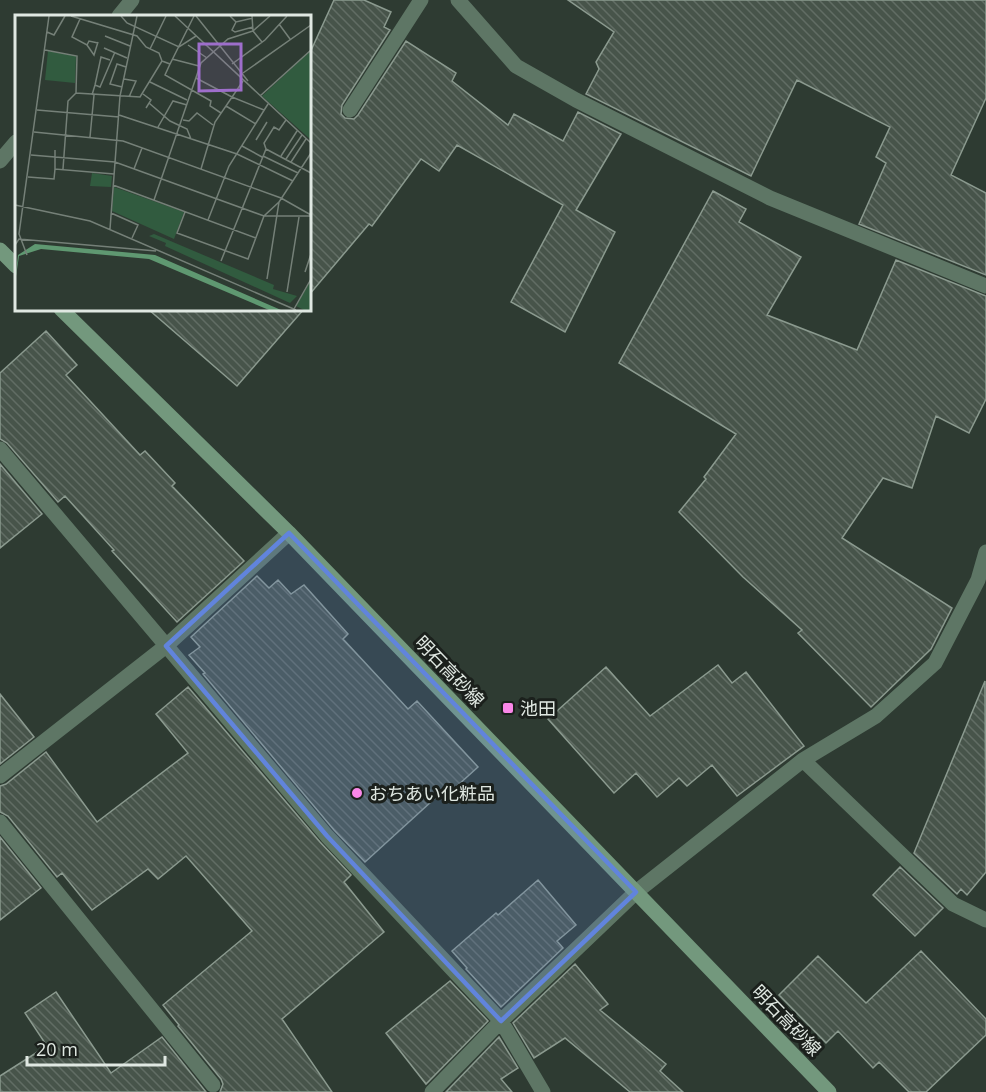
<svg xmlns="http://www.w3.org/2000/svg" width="986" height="1092" font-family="'Open Sans','Noto Sans JP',sans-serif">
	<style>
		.building { fill: url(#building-back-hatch); stroke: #8b9a8f; stroke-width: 1.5 }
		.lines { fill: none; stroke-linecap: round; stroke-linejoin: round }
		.street { stroke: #5e7665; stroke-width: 15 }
		.secondary { stroke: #73987d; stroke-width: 15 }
		.marked { fill: #6184dc; fill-opacity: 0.2; stroke: #6184dc; stroke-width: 4.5; stroke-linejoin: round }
		.poi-dot { fill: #fa87e8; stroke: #1b201c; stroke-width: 2 }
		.labels { text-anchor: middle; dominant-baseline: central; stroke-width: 6; stroke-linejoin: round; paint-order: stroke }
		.street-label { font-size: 18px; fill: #e0e8e2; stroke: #1b201c }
		.poi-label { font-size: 18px; fill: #e0e8e2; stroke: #1b201c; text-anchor: start }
		.inset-road { fill: none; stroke: #758078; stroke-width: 1.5 }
		.view { fill: #9e6ecb; fill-opacity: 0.15; stroke: #9e6ecb; stroke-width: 3 }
		.inset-edge { fill: none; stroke: #e0e8e2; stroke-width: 3 }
	</style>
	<defs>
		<pattern id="building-back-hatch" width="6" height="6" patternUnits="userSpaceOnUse" patternTransform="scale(1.5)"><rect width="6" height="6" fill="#47544a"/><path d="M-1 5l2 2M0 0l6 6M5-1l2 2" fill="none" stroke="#616d64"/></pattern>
	</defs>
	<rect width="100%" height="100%" fill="#2e3b32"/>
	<path class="building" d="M334,0H364L391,12L384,27L390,30L342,105L341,114L345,118L354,119L358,115L406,41L456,73L452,81L508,125L514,114L563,141L578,112L621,134L576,210L615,232L565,332L511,302L563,205L457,145L439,171L421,159L372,226L369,224L309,295V55Z
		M568,0H986V98L951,175L986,193V275L859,224L886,163L876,157L890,127L797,80L751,176L586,94L599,69L596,62L614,32Z
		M713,191L746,209L739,222L801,257L767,315L857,350L896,260L986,296V399L969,433L936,416L912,488L883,478L842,538L952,608L931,649L871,707L798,633L802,630L743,577L679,512L706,479L704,477L736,434L619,363Z
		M148,309H304L237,386Z
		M46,331L77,365L66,375L140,455L145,451L175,483L172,486L244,561L177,622L112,551L114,550L65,496L58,502L7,443L0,439V373Z
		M0,464L42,514L0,548Z
		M257,576L269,588L278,580L291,594L304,585L348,634L343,639L408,709L417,701L478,767L447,795L443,791L365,862L334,830L203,674L205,673L189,655L200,647L191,637Z
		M718,665L732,683L746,672L804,746L737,796L712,765L687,786L679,778L657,797L636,773L614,793L548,719L606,667L650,716Z
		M985,681L986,872L967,895L961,889L957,894L914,853Z
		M188,687L320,842L351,875L344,882L384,932L282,1019L332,1092H220L223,1084L221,1079L178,1026L179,1025L163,1005L252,931L186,856L158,879L148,869L92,910L62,873L57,877L8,816L0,812V786L6,784L46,752L97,822L188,753L156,714Z
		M0,694L34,737L0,764Z
		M0,837L41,888L0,920Z
		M900,867L943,908L915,936L873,895Z
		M538,880L576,925L557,941L563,948L501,1007L466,969L467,968L452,951L496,913L498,915Z
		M921,951L986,1019V1035L926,1092H909L879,1062L873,1068L838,1031L826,1043L779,995L818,956L866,1003Z
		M575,964L608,1004L600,1010L666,1064L660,1071L683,1092H630L565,1038L534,1058L513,1023Z
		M450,981L488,1021L426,1084L386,1033Z
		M56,992L111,1073L162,1037L206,1092H0V1076L47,1046L25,1013Z
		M499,1037L518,1068L501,1079L512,1092H446Z"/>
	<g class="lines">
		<path class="street" d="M458,0L516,66L576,100L770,198L986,286
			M119,16L132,0
			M350,110L421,0
			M0,161L16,142
			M0,449L327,836L501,1021L543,1092
			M803,760L953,904L986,920
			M0,776L166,646L289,533
			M0,822L213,1085
			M432,1092L501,1021L636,892L803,760L876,716L935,663L978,580L986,552"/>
		<path class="secondary" d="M0,250L16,266
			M61,309L289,533L829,1092"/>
	</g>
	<path class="marked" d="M289,533L636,892L501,1021L327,836L166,646Z"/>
	<g class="poi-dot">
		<rect x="502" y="702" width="12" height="12" rx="3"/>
		<circle cx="357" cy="793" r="6"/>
	</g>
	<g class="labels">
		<g class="street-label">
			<text transform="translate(450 671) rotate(46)">明石高砂線</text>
			<text transform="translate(787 1020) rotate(46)">明石高砂線</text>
		</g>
		<g class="poi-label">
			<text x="520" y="708">池田</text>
			<text x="369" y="793">おちあい化粧品</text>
		</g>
	</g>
	<g transform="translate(15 15)">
		<rect width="296" height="296" fill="#2e3b32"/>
		<path d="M139,219L259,270L258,274L282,281L275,288L150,231L151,228L134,221Z" fill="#315b3f"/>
		<path d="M33,36L61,41L60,68L30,65ZM295,36V124L247,81ZM77,158L97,161L96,172L75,171ZM99,172L169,197L159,224L97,196ZM295,267V295H289L281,291Z" fill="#315b3f"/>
		<path d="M20,229L140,240L266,295H254L134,244L26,234L4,241L0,268L3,240Z" fill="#5f9871"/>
		<path class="inset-road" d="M56,1L122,21L131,32L144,38L147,46M106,1L112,8L164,32L181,21M160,1L296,128M181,1L233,66M215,1L221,7L238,3M65,4L57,22L72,30L74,26L83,28M221,7L217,15L220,17L238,12M264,9L275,24M32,17L39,20L50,1M90,21L115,31M247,27L238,16L255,1M72,30L79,40L83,27M173,30L192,43M89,33L112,43M135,34L151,1M30,35L62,41L61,78L125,82L147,46L155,49L179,1M157,44L184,51M155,49L150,60L196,86L195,91L206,98M217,49L250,25L272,1M228,58L296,10M181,63L217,82M109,64L121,66L114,82M135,67L172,85M80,70L86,42L95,45M107,72L95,69L102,49L111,52M128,79L136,85L131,93M77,80L80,70L85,72L100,37M245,81L296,35M217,82L249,95M134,88L155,106L172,114L176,124M211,91L241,109M22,95L104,102M104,100L222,139L278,166M168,105L174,106L182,98L198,110M143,112L158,86L172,90M19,117L108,126L266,183L296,200M75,122L79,80M241,125L252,107M227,131L247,142M251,134L296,158M16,140L100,147L249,201H296M248,141L283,158M266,141L282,116M271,144L287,120M276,147L291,124M40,154V135M48,154L53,86L61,78M119,154L127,133M186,154L200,107L228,66M13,162L39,164L40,154L99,159M98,170L241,223M139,185L186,48L213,24L238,16L237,1M0,190L75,206L281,295M170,197L162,218L233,244L249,201L264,187M96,198L123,210L117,223M193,205L214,151L253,89M95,214L105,81L122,1M0,230L4,224L141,236M12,240L4,219L34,1M206,246L251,134L249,128L259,112L264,115L271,105M290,257L296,239M252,264L264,187L296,138M272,277L284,202M279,294L296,264"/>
		<path class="view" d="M184,29H226V75L184,76Z"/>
		<rect width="296" height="296" class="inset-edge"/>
	</g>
	<path d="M27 1056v9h138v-9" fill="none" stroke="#e0e8e2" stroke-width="3"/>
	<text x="36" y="1056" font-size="18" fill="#e0e8e2" stroke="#1b201c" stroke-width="4.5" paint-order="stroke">20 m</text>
</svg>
